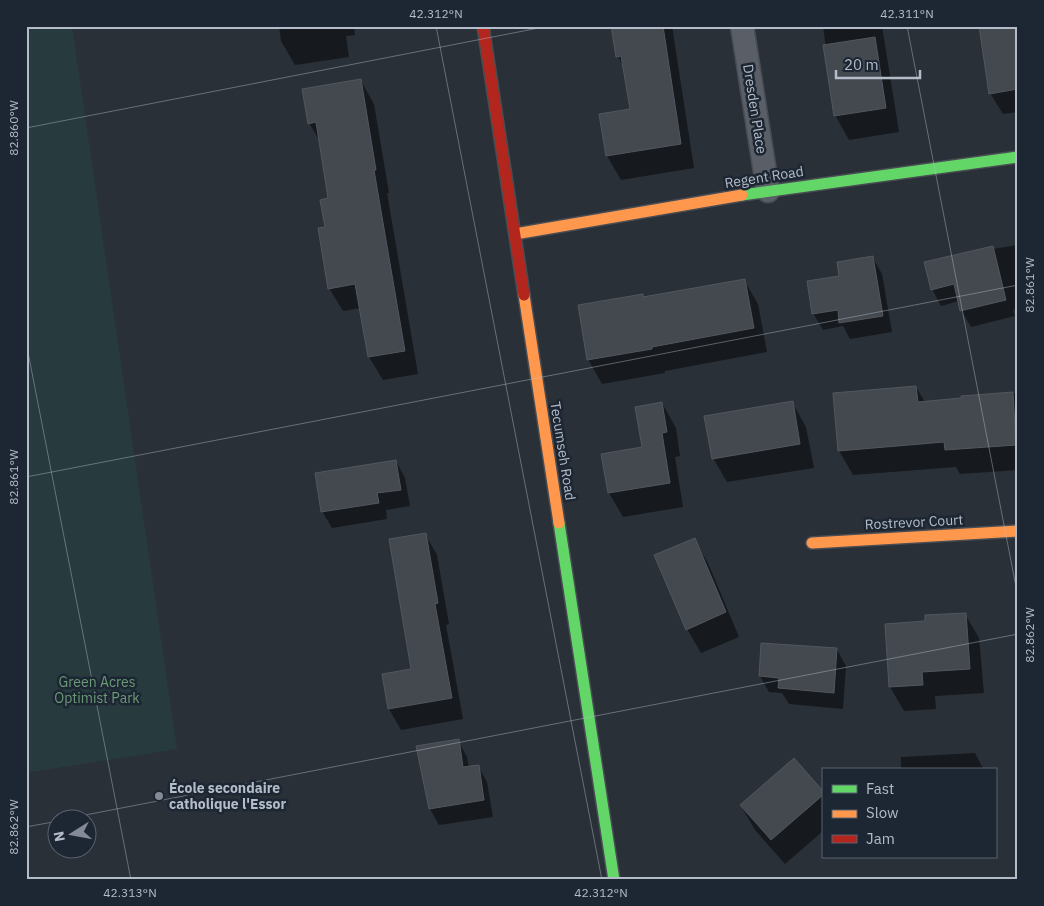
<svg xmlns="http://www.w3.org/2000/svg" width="1044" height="906" font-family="'IBM Plex Sans',sans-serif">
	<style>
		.green { fill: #273a3e }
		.shadow { fill: #0007 }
		.building { fill: #444950; stroke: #52575f }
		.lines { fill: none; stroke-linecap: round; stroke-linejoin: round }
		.street-casing { stroke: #484c53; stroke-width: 25 }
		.fast-casing { stroke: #484c53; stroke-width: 14 }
		.slow-casing { stroke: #484c53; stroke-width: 14 }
		.jam-casing { stroke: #484c53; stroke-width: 14 }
		.street { stroke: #5a5e66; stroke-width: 22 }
		.fast { stroke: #63d668; stroke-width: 11 }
		.slow { stroke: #ff974d; stroke-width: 11 }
		.jam { stroke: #b3261e; stroke-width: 11 }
		.ticks { fill: none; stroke: #b4bcc9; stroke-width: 1; stroke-opacity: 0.45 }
		.poi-dot { fill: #848b96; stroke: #1d2633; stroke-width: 2 }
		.labels { text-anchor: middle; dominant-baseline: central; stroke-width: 5; stroke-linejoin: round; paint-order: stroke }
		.street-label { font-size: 14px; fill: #b4bcc9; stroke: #1d2633 }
		.park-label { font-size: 14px; fill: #6b9a76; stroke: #1d2633 }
		.poi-label { font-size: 14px; font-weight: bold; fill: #b4bcc9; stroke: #1d2633; text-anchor: start }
		.neatline { fill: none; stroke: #b4bcc9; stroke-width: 2 }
		.ticks-label { font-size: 12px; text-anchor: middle; fill: #b4bcc9 }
	</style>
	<rect width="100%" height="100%" fill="#2a3038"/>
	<path class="green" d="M26,26H72L177,749L26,773Z"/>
	<path class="shadow" d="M279,26H354L355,35L346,36L349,57L295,65L281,41Z
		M613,26H672L694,168L621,180L607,156L631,110L624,68L618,56Z
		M823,26H882L899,132L849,140L835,115Z
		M1018,26V112L1003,114L990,93Z
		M361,81L374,104L389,193H387L418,374L383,380L369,357L361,308L343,311L329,288L326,228L330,199L321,143L309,123Z
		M1018,245V309L1013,310L1015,316L971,327L961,310L959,301L941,306L932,289L993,249Z
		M873,258L882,274L892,332L850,339L843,326L823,330L813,313L840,277Z
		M744,280L758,304L767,352L665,371V373L602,384L588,359L642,295L644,299Z
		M916,387L925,402L963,400L962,397L1018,393V470L960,474L956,467L853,475L839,451L835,394Z
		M792,402L806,427L814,468L727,482L713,458Z
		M662,403L676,428L680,456L675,457L683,507L623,517L609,493L603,455L643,448Z
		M396,461L405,478L410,506L386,510L387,519L332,528L322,511Z
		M425,534L437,555L449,624L446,625L463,719L401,730L389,709L412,670Z
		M694,539L708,563L739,637L701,653L687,629Z
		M965,614L979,638L984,693L935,696L936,709L904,711L890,687L886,625L927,622Z
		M837,650L846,666L843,709L789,704L782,693L769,692L760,676Z
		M458,741L467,757L469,768L478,766L487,782L493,817L439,825L430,809Z
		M975,753L984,770H901V757Z
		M823,793V831L785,864L755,830L741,806Z"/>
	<path class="building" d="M611,26H663L681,144L606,156L599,114L630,109L621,56L616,57Z
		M979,26H1018V89L989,94Z
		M875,37L886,108L834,116L823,45Z
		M361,79L376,170H374L405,351L368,357L355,284L328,289L318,228L325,227L320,200L328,198L316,122L308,124L302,89Z
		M993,246L1006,300L960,311L954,284L931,290L924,262Z
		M873,256L883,316L839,323L838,310L812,314L807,281L839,276L837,262Z
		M745,279L754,328L652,347V349L587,360L578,305L643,294V297Z
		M916,386L918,402L961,398V396L1013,392L1016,445L945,450L944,442L838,451L833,393Z
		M793,401L800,444L712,459L704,416Z
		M662,402L667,432L662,433L670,483L608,493L601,454L642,447L635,407Z
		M396,460L401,490L377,493L379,503L321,512L315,473Z
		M426,533L438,603L435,604L452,698L388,709L382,674L411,669L389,539Z
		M695,538L726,612L686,630L654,555Z
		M966,613L970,669L922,672L923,685L889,687L885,624L925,621V615Z
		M761,643L837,648L834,693L778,688L779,678L759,676Z
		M459,739L463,767L479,765L484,800L429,809L416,746Z
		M794,758L823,791V795L771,840L740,805Z"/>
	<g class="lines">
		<defs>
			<path id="street" d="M742,26L768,191"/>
			<path id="fast" d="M742,195L1018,157
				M559,523L614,880"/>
			<path id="slow" d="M515,234L742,195
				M524,295L559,523
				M812,543L1018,531"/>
			<path id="jam" d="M483,26L524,295"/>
		</defs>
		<use href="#street" class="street-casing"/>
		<use href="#fast" class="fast-casing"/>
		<use href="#slow" class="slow-casing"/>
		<use href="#jam" class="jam-casing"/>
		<use href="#street" class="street"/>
		<use href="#fast" class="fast"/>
		<use href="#slow" class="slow"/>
		<use href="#jam" class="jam"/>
	</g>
	<path class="ticks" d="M436,26L602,880M907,26L1018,597M26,128L549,26M26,342L131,880M26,477L1018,285M70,818L1018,634M26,827L58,821"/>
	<circle class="poi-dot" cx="159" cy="796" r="5"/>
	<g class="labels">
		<g class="street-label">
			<text transform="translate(755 109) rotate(81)">Dresden Place</text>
			<text transform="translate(764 177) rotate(-9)">Regent Road</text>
			<text transform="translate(563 451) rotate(81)">Tecumseh Road</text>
			<text transform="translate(914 522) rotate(-3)">Rostrevor Court</text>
		</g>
		<g class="park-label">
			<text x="97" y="682">Green Acres<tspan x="97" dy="16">Optimist Park</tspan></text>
		</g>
		<g class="poi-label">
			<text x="169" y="788">École secondaire<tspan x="169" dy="16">catholique l'Essor</tspan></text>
		</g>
	</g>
	<rect width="1044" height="906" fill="none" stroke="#1d2633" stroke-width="55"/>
	<rect x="822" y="768" width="175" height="90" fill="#1d2633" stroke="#59626f"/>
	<rect x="832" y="785" width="25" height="8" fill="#63d668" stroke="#59626f"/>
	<text x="866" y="794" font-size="15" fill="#b4bcc9">Fast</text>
	<rect x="832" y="810" width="25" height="8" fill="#ff974d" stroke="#59626f"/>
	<text x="866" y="818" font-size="15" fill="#b4bcc9">Slow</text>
	<rect x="832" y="835" width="25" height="8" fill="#b3261e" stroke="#59626f"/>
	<text x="866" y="844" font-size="15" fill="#b4bcc9">Jam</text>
	<g transform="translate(72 834) rotate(259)"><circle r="24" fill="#1d2633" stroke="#59626f"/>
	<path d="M0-4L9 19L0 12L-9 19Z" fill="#848b96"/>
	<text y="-8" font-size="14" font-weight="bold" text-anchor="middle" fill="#b4bcc9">N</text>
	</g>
	<path d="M836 70v8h84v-8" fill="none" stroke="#b4bcc9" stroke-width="2.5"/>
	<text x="844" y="70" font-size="15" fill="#b4bcc9" stroke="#1d2633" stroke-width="4" paint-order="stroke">20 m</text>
	<rect x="28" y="28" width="988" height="850" class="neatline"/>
	<g class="ticks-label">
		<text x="436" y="18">42.312°N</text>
		<text x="907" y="18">42.311°N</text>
		<text transform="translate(14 128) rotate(-90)" y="4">82.860°W</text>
		<text transform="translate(1030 285) rotate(-90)" y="4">82.861°W</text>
		<text transform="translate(14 477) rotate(-90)" y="4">82.861°W</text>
		<text transform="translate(1030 635) rotate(-90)" y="4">82.862°W</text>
		<text transform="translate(14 827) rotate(-90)" y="4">82.862°W</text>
		<text x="130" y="897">42.313°N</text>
		<text x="601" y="897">42.312°N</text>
	</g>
</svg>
